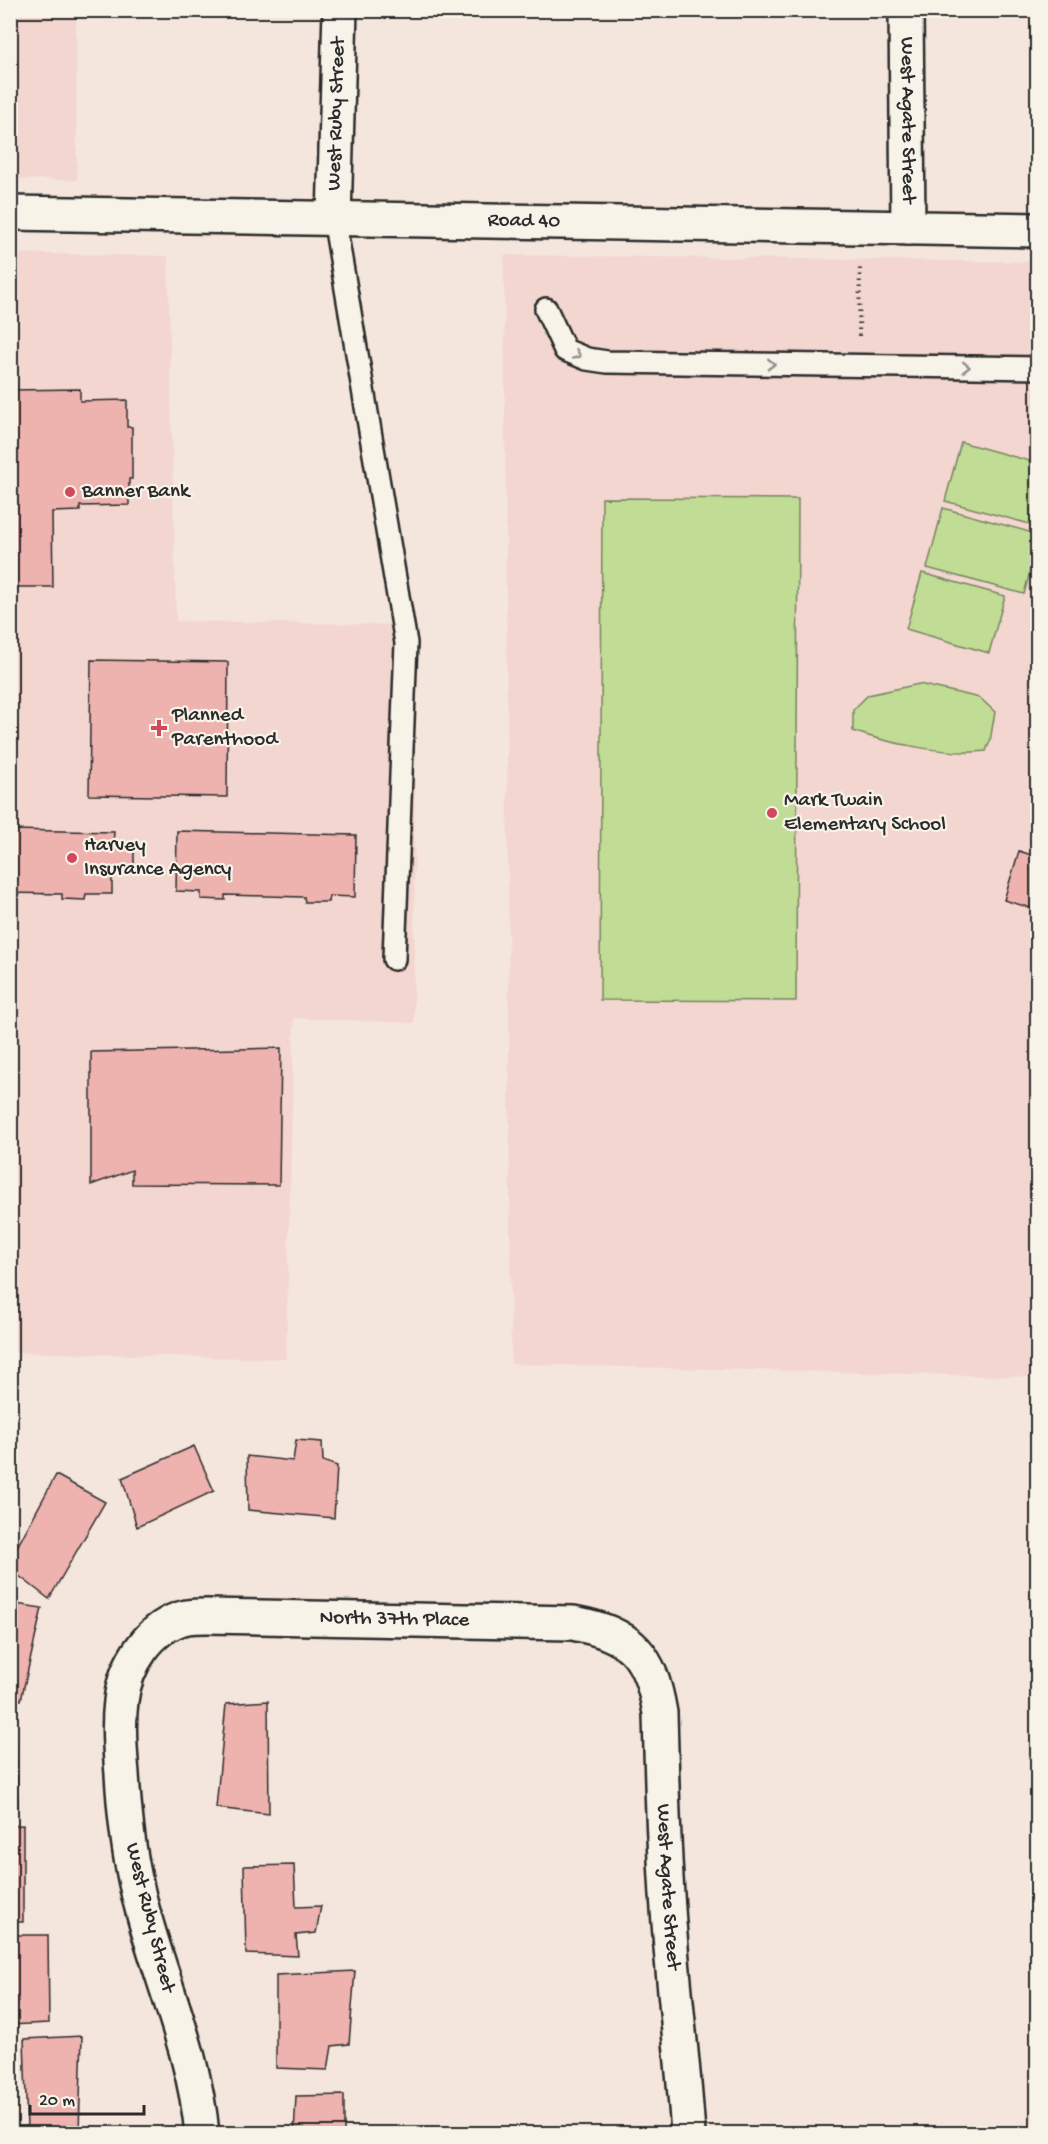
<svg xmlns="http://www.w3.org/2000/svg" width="1048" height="2144" font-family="'Gochi Hand',sans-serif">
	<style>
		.built { fill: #f3d6cf }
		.green { fill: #c1dc94; stroke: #768460; stroke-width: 1.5 }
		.building { fill: #eeb2af; stroke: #2b2b2b; stroke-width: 1.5 }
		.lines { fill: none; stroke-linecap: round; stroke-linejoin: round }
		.lane-casing { stroke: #2b2b2b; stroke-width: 26 }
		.street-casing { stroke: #2b2b2b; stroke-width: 38 }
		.path { stroke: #2b2b2b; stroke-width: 4; stroke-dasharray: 1.5 4.5; stroke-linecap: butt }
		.lane { stroke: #f7f3e8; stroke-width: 21 }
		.street { stroke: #f7f3e8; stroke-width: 33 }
		.oneway { stroke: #918f8a }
		.poi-dot { fill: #d1495b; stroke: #f7f3e8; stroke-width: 2 }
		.labels { text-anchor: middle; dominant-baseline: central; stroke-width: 4.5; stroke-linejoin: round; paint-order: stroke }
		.street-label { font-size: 21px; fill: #2b2b2b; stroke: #f7f3e8 }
		.poi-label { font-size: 21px; fill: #2b2b2b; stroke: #f7f3e8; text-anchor: start }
	</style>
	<rect width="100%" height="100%" fill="#f5e6dd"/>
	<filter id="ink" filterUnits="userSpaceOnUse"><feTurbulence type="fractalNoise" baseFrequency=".0167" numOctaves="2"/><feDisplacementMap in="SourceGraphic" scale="12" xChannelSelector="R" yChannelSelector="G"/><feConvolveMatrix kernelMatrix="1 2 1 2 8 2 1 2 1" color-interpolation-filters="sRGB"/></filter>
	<g filter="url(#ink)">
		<path class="built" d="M11,10L76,11L77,180L11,179Z
			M11,253L168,256L176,621L415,625L414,1023L294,1018L286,1359L11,1352Z
			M504,255L1037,262V1377L511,1364Z"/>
		<path class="green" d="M961,442L1037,463V526L945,501Z
			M602,498L798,499L796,1001L600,1000Z
			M943,508L1037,534V545L1024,594L927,568Z
			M922,573L1005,596L989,653L906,629Z
			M919,684L980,698L995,712L990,741L986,751C950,756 887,743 853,731V710L868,695Z"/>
		<path class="building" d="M80,389V401L127,400V427H132V479H129V505L80,506V511L52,512L53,587H12L10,390Z
			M91,660L228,662L227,797L89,795Z
			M10,830L114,832L113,845H134V872L112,871V894H86L85,900L62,899V894L10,893Z
			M177,831L356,835L355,897L329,896L328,902H305L304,897L225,895V900L201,899V892L176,891Z
			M1019,851L1038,857V910L1004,900Z
			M281,1048L279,1185L132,1184V1170L91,1185V1052Z
			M296,1440L322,1442L323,1461L337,1466L334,1518L248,1510L247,1456L293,1461Z
			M194,1446L214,1491L137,1527L122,1478Z
			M56,1475L105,1502L49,1599L10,1569V1560Z
			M10,1603L42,1608L21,1700L10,1697Z
			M268,1701L269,1814L216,1808L226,1704Z
			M10,1725H15L18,1807L10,1808Z
			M23,1825V1922H10V1826Z
			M294,1865L296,1907L321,1906L316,1933L296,1935L298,1956L246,1954L244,1866Z
			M10,1935H48L49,2023L10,2025Z
			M355,1971L349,2044L332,2046L328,2070L276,2068V1975Z
			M82,2036L79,2132L27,2129L24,2039Z
			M344,2095V2134H294L296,2096Z"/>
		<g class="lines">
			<defs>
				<path id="lane" d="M334,218L406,643L394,959
					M546,309L565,350L587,359L607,362L1038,368"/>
				<g id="street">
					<path id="s1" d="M906,10L908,228"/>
					<path id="s2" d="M10,213L1038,230"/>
					<path id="s3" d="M334,218L340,10"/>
					<path id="s4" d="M202,2134C194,2042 150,1959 133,1869C127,1838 124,1806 122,1774C120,1750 118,1725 121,1701C125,1665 150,1625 187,1617C193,1616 200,1616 206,1616L573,1623C632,1634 650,1654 660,1713C662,1791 664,1869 671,1947C676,2009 684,2071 688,2134"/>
				</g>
			</defs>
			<use href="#lane" class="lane-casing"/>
			<use href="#street" class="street-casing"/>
			<path class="path" d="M859,336L860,265"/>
			<use href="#lane" class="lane"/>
			<use href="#street" class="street"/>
		</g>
		<defs><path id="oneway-chevron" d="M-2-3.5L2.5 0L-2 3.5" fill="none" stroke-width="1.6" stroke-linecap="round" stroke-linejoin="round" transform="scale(1.5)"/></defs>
		<g class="oneway">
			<use href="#oneway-chevron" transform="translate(577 355) rotate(24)"/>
			<use href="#oneway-chevron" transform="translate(771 364) rotate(1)"/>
			<use href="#oneway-chevron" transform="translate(966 367) rotate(1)"/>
		</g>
	</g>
	<g class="poi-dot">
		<circle cx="70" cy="492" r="6"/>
		<path d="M156 719h6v6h6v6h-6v6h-6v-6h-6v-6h6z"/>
		<circle cx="772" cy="813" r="6"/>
		<circle cx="72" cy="858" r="6"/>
	</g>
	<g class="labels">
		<g class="street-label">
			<text stroke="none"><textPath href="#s3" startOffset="104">West Ruby Street</textPath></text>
			<text stroke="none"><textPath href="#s1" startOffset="110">West Agate Street</textPath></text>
			<text stroke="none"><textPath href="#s2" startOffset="514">Road 40</textPath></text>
			<text stroke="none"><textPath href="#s4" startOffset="764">North 37th Place</textPath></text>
			<text stroke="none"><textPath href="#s4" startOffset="1254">West Agate Street</textPath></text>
			<text transform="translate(149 1918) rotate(76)">West Ruby Street</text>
		</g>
		<g class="poi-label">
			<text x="82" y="492">Banner Bank</text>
			<text x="172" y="716">Planned<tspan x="172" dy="24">Parenthood</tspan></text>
			<text x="784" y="801">Mark Twain<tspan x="784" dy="24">Elementary School</tspan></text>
			<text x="84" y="846">Harvey<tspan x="84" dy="24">Insurance Agency</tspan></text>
		</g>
	</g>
	<rect width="1048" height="2144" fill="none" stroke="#f7f3e8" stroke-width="36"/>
	<rect x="18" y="18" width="1012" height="2108" fill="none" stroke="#2b2b2b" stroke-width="2" filter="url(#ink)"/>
	<path d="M30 2105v9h114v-9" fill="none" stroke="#2b2b2b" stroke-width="3"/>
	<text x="39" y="2105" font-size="18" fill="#2b2b2b" stroke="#f7f3e8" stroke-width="4.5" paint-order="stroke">20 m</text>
</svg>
